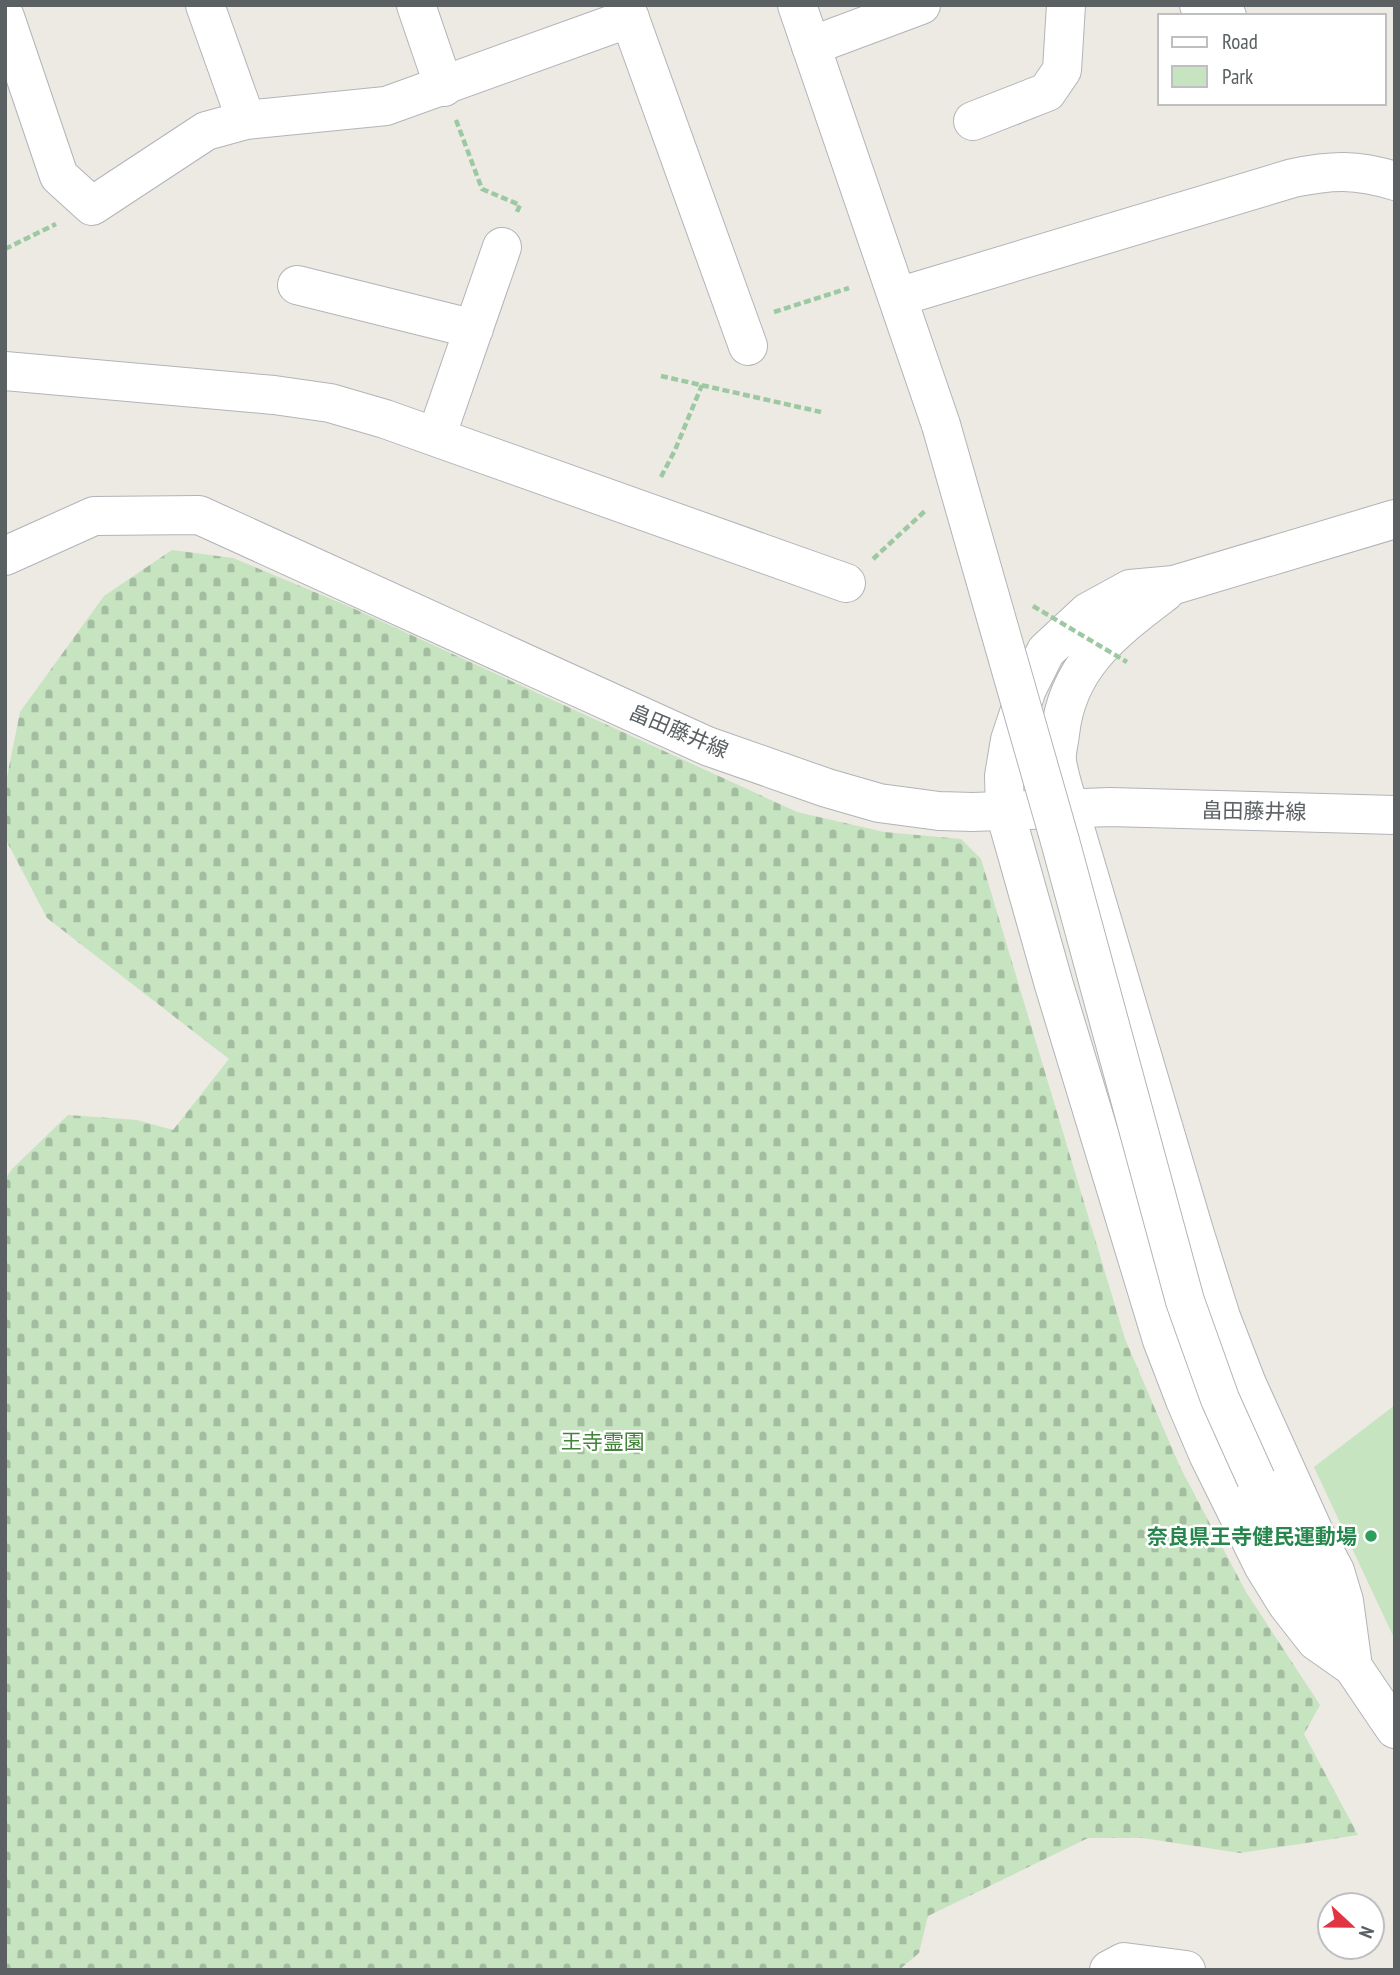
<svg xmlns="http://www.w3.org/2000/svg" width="1400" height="1975" font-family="'PT Sans Narrow','Noto Sans JP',sans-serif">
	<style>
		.cemetery { fill: url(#cemetery-stones) }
		.park { fill: #c6e4c0 }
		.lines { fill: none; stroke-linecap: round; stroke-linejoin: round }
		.minor-casing { stroke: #b1b5b8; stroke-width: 40 }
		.tertiary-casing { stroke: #b1b5b8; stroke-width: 40 }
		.secondary-casing { stroke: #b0b4b8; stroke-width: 40 }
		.path { stroke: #9dc9a2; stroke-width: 4.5; stroke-dasharray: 7 3.5; stroke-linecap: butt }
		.minor { stroke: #fff; stroke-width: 38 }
		.tertiary { stroke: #fff; stroke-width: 38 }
		.secondary { stroke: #fff; stroke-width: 38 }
		.tertiary-bridge-casing { stroke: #b1b5b8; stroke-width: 40; stroke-linecap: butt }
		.path-bridge { stroke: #9dc9a2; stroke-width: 4.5; stroke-dasharray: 7 3.5; stroke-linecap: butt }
		.tertiary-bridge { stroke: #fff; stroke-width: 38 }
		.leisure-dot { fill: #2e9e5b; stroke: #fff; stroke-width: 2.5 }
		.labels { text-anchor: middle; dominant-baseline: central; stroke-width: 5; stroke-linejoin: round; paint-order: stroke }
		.street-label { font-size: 21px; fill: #5b6063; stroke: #fff }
		.park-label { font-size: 21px; fill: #418439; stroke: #fff }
		.leisure-label { font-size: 21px; font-weight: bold; fill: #27864d; stroke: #fff; text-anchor: end }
	</style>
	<defs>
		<pattern id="cemetery-stones" width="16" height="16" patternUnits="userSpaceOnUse" patternTransform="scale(1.75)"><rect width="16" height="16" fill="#c6e4c0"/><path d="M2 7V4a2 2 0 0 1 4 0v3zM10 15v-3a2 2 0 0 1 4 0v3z" fill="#a4bca0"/></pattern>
	</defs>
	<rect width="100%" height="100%" fill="#ede9e3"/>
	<path class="cemetery" d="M172,550L233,558L348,606L797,812L884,832L961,839L981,859L1125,1339L1180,1467L1246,1592L1320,1705L1304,1734L1358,1835L1240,1853L1143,1838H1088L928,1916L919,1953L899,1970H5V1179L12,1169L68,1115L137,1120L173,1130L229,1059L47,918L5,838V787L20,712L104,596Z"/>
	<path class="park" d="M1395,1405V1640L1314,1467Z"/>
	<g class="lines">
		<defs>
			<path id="minor" d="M205,5L246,120
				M416,5L444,87
				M625,5L748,346
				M1199,5L1227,16
				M5,17L59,176L92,206L206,131L246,120L386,106L630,18
				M811,46L921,5
				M973,121L1047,92L1062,70L1066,5
				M297,285L474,329
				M5,371L274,395L330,403L385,419L846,583
				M436,437L502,247
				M1109,1970L1124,1962L1186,1970"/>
			<path id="tertiary" d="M797,5L941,425
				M898,297L1293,178C1332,170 1356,169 1395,181
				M1165,592C1114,631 1067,665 1060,734C1059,743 1056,752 1057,761C1059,776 1065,793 1069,808L1194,1231L1221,1317L1247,1384L1314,1532L1335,1571L1344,1601L1353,1667
				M1256,1479L1305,1579L1353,1667L1395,1729
				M1353,1667L1316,1641L1287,1604L1264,1567L1208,1454L1185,1400L1162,1340L1054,985L1005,812L1004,776L1010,740L1027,689L1046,651L1088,612L1130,589L1174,585L1395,519"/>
			<path id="secondary" d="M5,556L94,516L199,515L707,746L827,788L879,803L939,811L973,812L1110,807L1395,815"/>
		</defs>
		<use href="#minor" class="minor-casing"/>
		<use href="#tertiary" class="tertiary-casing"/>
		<use href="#secondary" class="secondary-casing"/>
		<path class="path" d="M456,120L482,189L520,205L516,214
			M5,249L56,224
			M774,312L849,288
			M661,376L821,412
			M661,477L675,450L702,385
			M873,559L925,511"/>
		<use href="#minor" class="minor"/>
		<use href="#tertiary" class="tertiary"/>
		<use href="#secondary" class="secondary"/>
		<defs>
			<path id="tertiary-bridge" d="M941,425L1060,841L1185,1301L1220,1399L1256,1479"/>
		</defs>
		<use href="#tertiary-bridge" class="tertiary-bridge-casing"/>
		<path class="path-bridge" d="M1033,606L1127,662"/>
		<use href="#tertiary-bridge" class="tertiary-bridge"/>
	</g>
	<circle class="leisure-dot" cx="1371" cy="1536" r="7"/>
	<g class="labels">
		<g class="street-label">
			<text transform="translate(679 731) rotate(23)">畠田藤井線</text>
			<text transform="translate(1254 811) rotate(1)">畠田藤井線</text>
		</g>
		<g class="park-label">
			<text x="603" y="1441">王寺霊園</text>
		</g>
		<g class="leisure-label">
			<text x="1357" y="1536">奈良県王寺健民運動場</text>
		</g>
	</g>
	<rect width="1400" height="1975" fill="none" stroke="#5b6063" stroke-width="14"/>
	<rect x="1158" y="14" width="228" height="91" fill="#ffffff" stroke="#bdbfc1" stroke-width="2"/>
	<rect x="1172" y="37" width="35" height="10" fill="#ffffff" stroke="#bdbfc1" stroke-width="2"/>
	<text x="1222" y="49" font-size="21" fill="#5b6063">Road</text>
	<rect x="1172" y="66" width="35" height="21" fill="#c6e4c0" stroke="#bdbfc1" stroke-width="2"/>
	<text x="1222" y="84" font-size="21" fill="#5b6063">Park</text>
	<g transform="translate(1351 1926) rotate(112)"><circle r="33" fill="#ffffff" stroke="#bdbfc1" stroke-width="2"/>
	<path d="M0-5L12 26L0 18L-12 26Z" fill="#e13543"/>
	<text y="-10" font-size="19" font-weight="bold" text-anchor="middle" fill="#5b6063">N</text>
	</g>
</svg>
